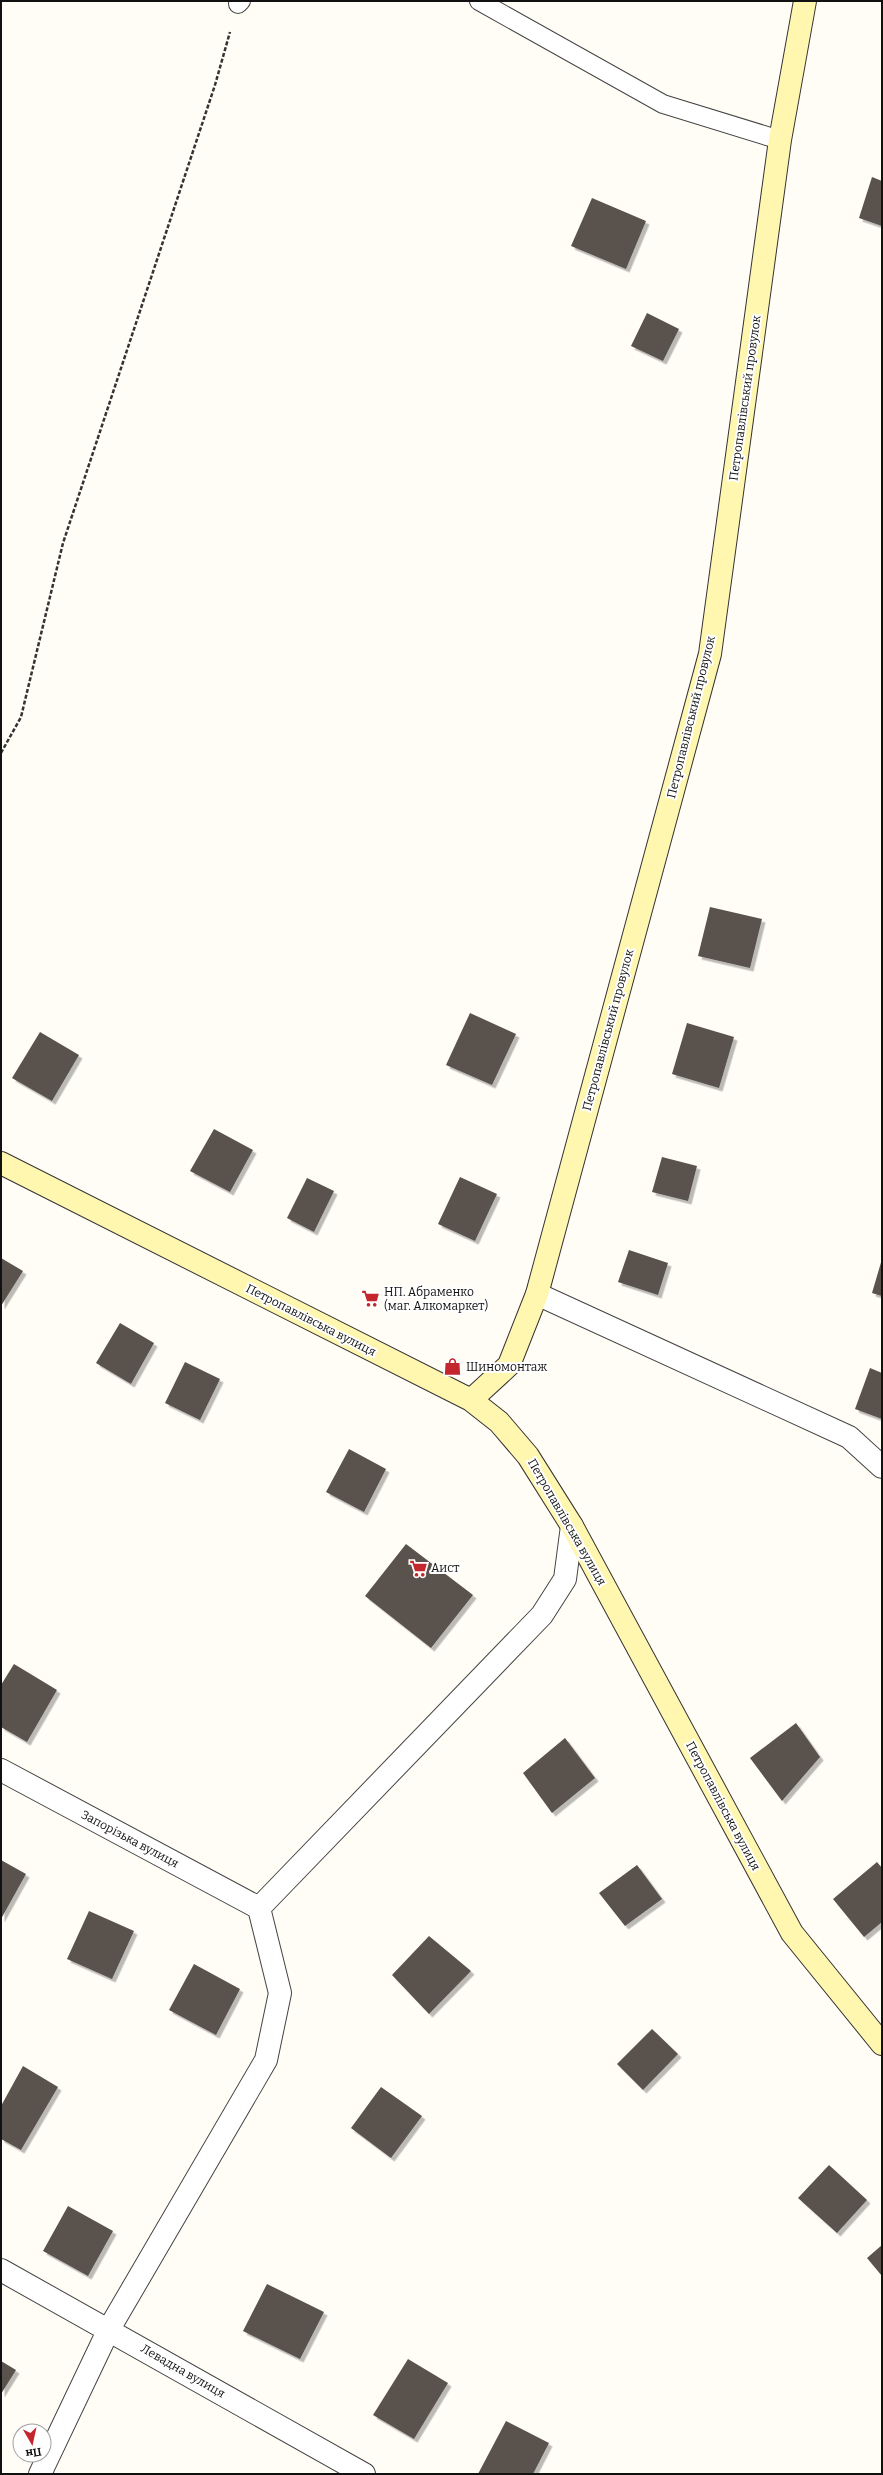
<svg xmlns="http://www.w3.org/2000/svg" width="883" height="2475" font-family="Bitter,serif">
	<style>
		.building { fill: #5a524d; filter: url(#shadow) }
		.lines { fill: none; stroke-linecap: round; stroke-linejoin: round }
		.lane-casing { stroke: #444; stroke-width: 20 }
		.street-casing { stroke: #444; stroke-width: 24 }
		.secondary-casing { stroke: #333; stroke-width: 24 }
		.path { stroke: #333; stroke-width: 2.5; stroke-dasharray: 4 2; stroke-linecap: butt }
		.lane { stroke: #fff; stroke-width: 18 }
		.street { stroke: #fff; stroke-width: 22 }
		.secondary { stroke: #fff6b0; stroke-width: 22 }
		.labels { text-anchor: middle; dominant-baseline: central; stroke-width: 4; stroke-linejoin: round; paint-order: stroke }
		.street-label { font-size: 12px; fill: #111; stroke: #fff }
		.poi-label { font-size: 12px; fill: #111; stroke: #fff; text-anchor: start }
	</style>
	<defs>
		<filter id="shadow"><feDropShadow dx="3.5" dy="3.5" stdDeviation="0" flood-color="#0004"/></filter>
	</defs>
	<rect width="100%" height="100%" fill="#fffdf5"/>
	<path class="building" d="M872,177L882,181V226L859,218Z
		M592,198L646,221L626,269L571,246Z
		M647,313L679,329L663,361L631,346Z
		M710,907L762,919L750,968L698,956Z
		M470,1013L516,1034L492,1085L446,1065Z
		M687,1023L734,1037L719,1088L672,1074Z
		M40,1032L79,1055L52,1101L12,1078Z
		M214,1129L253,1150L230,1192L190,1171Z
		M662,1157L697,1166L688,1201L652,1192Z
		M460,1177L497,1194L475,1241L438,1224Z
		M307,1178L334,1191L314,1232L287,1218Z
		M629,1250L668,1263L658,1295L618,1282Z
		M1,1258L23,1271L1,1306Z
		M882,1259V1296L872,1293Z
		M120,1323L154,1343L131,1384L96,1363Z
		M185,1362L220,1379L200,1420L165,1403Z
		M870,1368L882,1373V1419L855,1409Z
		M349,1449L386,1469L364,1512L326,1492Z
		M406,1544L473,1595L431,1648L365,1596Z
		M14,1664L57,1690L27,1742L1,1727V1685Z
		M796,1723L820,1757L782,1801L750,1758Z
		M565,1738L595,1778L552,1813L523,1773Z
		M1,1860L26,1874L1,1919Z
		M877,1862L882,1868V1922L864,1937L833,1899Z
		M637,1865L662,1899L625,1926L599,1893Z
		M89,1911L134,1931L112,1979L67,1959Z
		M429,1936L471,1971L429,2014L392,1975Z
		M194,1964L240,1989L216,2035L169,2010Z
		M652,2029L678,2054L643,2090L617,2064Z
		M23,2066L58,2087L21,2150L1,2139V2106Z
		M381,2087L422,2116L391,2158L351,2128Z
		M829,2165L867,2200L837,2233L798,2198Z
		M68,2206L113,2231L88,2276L43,2251Z
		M882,2245V2276L867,2258Z
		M267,2284L324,2312L300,2359L243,2331Z
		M408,2359L448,2383L414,2439L373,2415Z
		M1,2361L16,2370L1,2394Z
		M506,2421L549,2443L533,2474H478Z"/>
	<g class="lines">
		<defs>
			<path id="lane" d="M479,1L663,104L780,140
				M238,4L241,1"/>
			<path id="street" d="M537,1294L849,1437L882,1467
				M1,1770L259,1908
				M259,1908L542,1615L565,1579L572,1526
				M1,2270L364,2474
				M40,2474L109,2329L266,2060L280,1993L259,1908"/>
			<path id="secondary" d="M1,1163L471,1400L499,1422L528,1456L572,1526L792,1933L882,2044
				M471,1400L509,1365L537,1294L710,654L780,140L805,1"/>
		</defs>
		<use href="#lane" class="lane-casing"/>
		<use href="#street" class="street-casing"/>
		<use href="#secondary" class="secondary-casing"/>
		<path class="path" d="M1,753L21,717L63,543L215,85L230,32"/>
		<use href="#lane" class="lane"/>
		<use href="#street" class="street"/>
		<use href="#secondary" class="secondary"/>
	</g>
	<defs>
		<symbol id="supermarket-bare" viewBox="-9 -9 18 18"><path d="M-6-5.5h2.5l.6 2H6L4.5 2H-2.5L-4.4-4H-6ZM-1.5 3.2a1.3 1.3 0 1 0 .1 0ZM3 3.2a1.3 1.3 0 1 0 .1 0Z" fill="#c4262e" stroke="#fff" stroke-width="2.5" paint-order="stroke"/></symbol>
		<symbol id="shop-bare" viewBox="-9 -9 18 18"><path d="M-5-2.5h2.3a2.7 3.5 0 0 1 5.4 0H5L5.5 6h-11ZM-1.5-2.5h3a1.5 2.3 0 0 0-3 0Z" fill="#c4262e" stroke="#fff" stroke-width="2.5" paint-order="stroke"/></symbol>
	</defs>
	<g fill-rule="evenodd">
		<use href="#supermarket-bare" x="358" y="1286" width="25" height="25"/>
		<use href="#shop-bare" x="440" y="1354" width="25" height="25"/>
		<use href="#supermarket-bare" x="406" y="1556" width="25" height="25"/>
	</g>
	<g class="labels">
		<g class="street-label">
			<text transform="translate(745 398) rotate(-82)">Петропавлівський провулок</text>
			<text transform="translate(691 717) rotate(-76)">Петропавлівський провулок</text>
			<text transform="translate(608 1030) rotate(-75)">Петропавлівський провулок</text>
			<text transform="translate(311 1320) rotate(27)">Петропавлівська вулиця</text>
			<text transform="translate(567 1522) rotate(60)">Петропавлівська вулиця</text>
			<text transform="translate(723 1806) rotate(62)">Петропавлівська вулиця</text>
			<text transform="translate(130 1839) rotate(28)">Запорізька вулиця</text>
			<text transform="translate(183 2371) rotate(30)">Левадна вулиця</text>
		</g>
		<g class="poi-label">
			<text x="384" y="1292">НП. Абраменко<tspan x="384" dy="14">(маг. Алкомаркет)</tspan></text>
			<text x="466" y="1367">Шиномонтаж</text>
			<text x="431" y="1568">Аист</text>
		</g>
	</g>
	<rect width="883" height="2475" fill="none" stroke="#111111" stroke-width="4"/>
	<g transform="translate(32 2443) rotate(171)"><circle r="19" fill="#ffffff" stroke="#a0a0a0"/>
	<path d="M0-3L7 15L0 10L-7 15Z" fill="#c4262e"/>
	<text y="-6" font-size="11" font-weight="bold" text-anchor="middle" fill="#111111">Пн</text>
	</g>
</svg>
